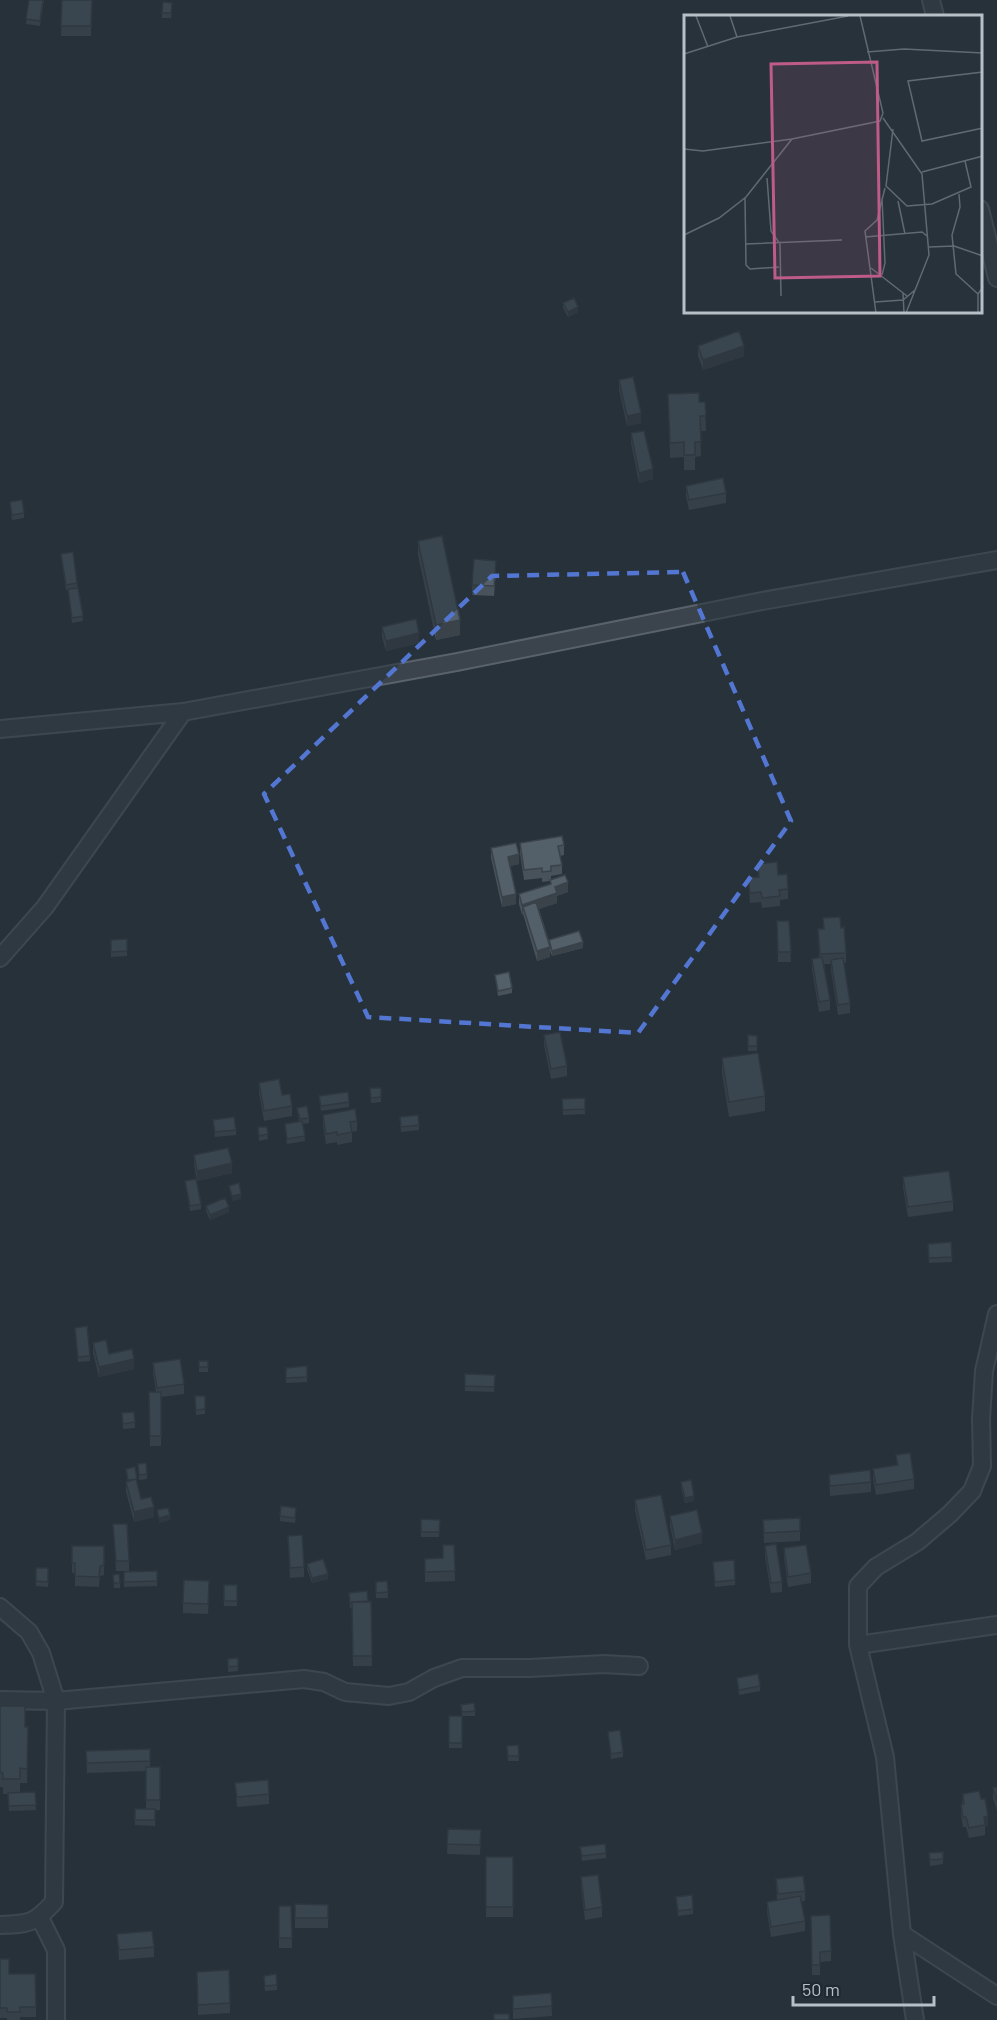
<svg xmlns="http://www.w3.org/2000/svg" width="997" height="2020" font-family="Barlow,sans-serif">
	<style>
		.lines { fill: none; stroke-linecap: round; stroke-linejoin: round }
		.minor-casing { stroke: #59626a; stroke-width: 20 }
		.minor { stroke: #3b444c; stroke-width: 16 }
		.wall { fill: #47525a }
		.shaded-wall { fill: #3a424a }
		.building { fill: #535f69; stroke: #3a424a; stroke-width: 1.5 }
		.marked { fill: none; stroke: #5376d2; stroke-width: 4.5; stroke-dasharray: 12 8; stroke-linejoin: round }
		.inset-road { fill: none; stroke: #616a73; stroke-width: 1.5 }
		.view { fill: #be5b86; fill-opacity: 0.15; stroke: #be5b86; stroke-width: 3 }
		.inset-edge { fill: none; stroke: #b7bfc7; stroke-width: 3 }
	</style>
	<rect width="100%" height="100%" fill="#27323b"/>
	<g class="lines">
		<defs>
			<path id="minor" d="M931,0L935,16
				M980,209L997,278
				M0,729L183,712L457,662L762,601L997,560
				M0,958L45,907L183,712
				M0,1607L29,1632L41,1653L56,1701L54,1902C34,1924 29,1924 0,1925
				M858,1645L997,1625
				M0,1700L56,1701L304,1679L324,1682L345,1692L389,1696L409,1692L434,1678L462,1668H530L604,1664L639,1666
				M40,1918L56,1950V2020
				M902,1934L997,1996
				M915,2020L902,1934L885,1757L858,1645V1586L876,1567L917,1542L950,1514L972,1491L982,1466L981,1419L984,1371L997,1314"/>
		</defs>
		<use href="#minor" class="minor-casing"/>
		<use href="#minor" class="minor"/>
	</g>
	<path class="wall" d="M29,0H44L40,26L26,24Z
		M62,0H92L91,36H61Z
		M172,8L171,18H162V13Z
		M563,303L578,312L568,317L563,308Z
		M698,346L744,356L703,370L698,356Z
		M619,380L641,423L627,426L619,390Z
		M668,394L699,402H705L706,431H700L701,456L695,457V470H684V457L670,458Z
		M631,433L653,479L639,483L631,443Z
		M686,486L726,493V503L689,510L686,496Z
		M10,502L24,513V518L12,520Z
		M418,541L460,635L436,640L418,555Z
		M61,554L77,583L83,621L72,623L68,590H66Z
		M496,571L494,596L472,595V585Z
		M382,627L419,643L386,651L382,637Z
		M520,843L564,845V855L560,856L562,865V874L551,876V880L568,892L557,896V903L539,909L549,941L583,948L552,956L550,951V957L537,961L523,914L522,915L519,904V894L550,884V881L542,882V878L524,880L520,853Z
		M491,848L519,864L510,866L516,904L502,907L491,858Z
		M758,864L778,875L788,889V899L780,900V906L762,908L761,902L750,903L748,878L759,877Z
		M823,918L841,928L846,953V963H844L850,1003V1013L838,1015L831,970V964H824L830,1000V1010L819,1012L812,969V959L819,957L818,929H823Z
		M777,921H789L791,962H778Z
		M127,939V956L111,957V940Z
		M495,975L512,988V993L498,996Z
		M544,1035L567,1066V1076L551,1079L544,1045Z
		M748,1035L757,1036V1051H748Z
		M722,1058L765,1096V1111L729,1117L722,1073Z
		M259,1083L282,1095L292,1106V1116L264,1121L259,1093Z
		M370,1088H381V1102L371,1103Z
		M319,1096L349,1102V1107L321,1111Z
		M585,1098V1114L563,1115L562,1099Z
		M297,1108L309,1118V1123L303,1124L305,1141L287,1144L285,1124L299,1122Z
		M323,1115L357,1121V1131L352,1132V1142L337,1145V1142L326,1144L323,1125Z
		M400,1117L419,1125V1130L401,1132Z
		M213,1120L236,1130V1135L215,1137Z
		M258,1127H267L268,1139L259,1141Z
		M194,1155L232,1173L197,1181L194,1165Z
		M903,1177L953,1201V1211L908,1217L903,1187Z
		M185,1181L201,1204V1209L190,1211Z
		M206,1206L229,1212L210,1220L206,1211Z
		M951,1242L952,1262L929,1263L928,1244Z
		M75,1328L90,1356V1361L78,1362Z
		M93,1343L109,1354L134,1369L99,1377L93,1353Z
		M199,1361H208V1372H199Z
		M153,1363L184,1384V1394L161,1397V1446H150L149,1392H156L153,1373Z
		M307,1366V1382L286,1383V1368Z
		M495,1375L494,1392L465,1391V1386Z
		M195,1396L205,1409V1414L196,1415Z
		M134,1412L135,1428L123,1429L122,1413Z
		M896,1455L914,1479V1489L876,1495L873,1479V1469L897,1465Z
		M138,1464L147,1474V1479L139,1480Z
		M126,1469L137,1479V1484L141,1499L154,1517L134,1522L126,1492V1482L128,1481Z
		M829,1475L871,1482V1492L830,1496Z
		M681,1482L694,1501L685,1503L681,1487Z
		M635,1500L671,1545V1555L646,1560L635,1510Z
		M296,1513L295,1523L280,1521V1516Z
		M670,1516L702,1543L675,1550L670,1526Z
		M800,1518V1541L764,1543L763,1520Z
		M440,1520L439,1537H421V1532Z
		M113,1524L129,1561V1571H116Z
		M288,1536L304,1567V1577L290,1578Z
		M454,1545L455,1581L425,1582V1559L443,1558Z
		M72,1546H104V1575L100,1576L99,1587L75,1586V1573H72Z
		M765,1546L782,1582V1592L771,1593L765,1556Z
		M784,1548L811,1573V1583L788,1587L784,1558Z
		M307,1564L328,1579L312,1583L307,1569Z
		M713,1567L735,1580V1585L715,1587Z
		M36,1568H48V1587L36,1586Z
		M157,1571V1586L124,1587V1572Z
		M113,1575L120,1583V1588H114Z
		M387,1581L388,1598H376V1582Z
		M224,1585H237V1606H224Z
		M209,1591L208,1614L183,1613V1603Z
		M349,1593L368,1601L371,1602L372,1666H353L352,1608H350Z
		M238,1658V1671L228,1672V1659Z
		M737,1678L760,1686V1691L739,1695Z
		M461,1705L475,1711V1716H462V1748H449V1716H462Z
		M0,1706L25,1727H28L27,1783H20V1792H35L36,1810L9,1811L8,1794H3V1787H0Z
		M608,1732L623,1752V1757L611,1759Z
		M518,1745L519,1761H508L507,1746Z
		M150,1749V1767H160V1810H155V1826L135,1825V1809H146V1771L87,1773L86,1751Z
		M235,1783L269,1794V1804L237,1807Z
		M997,1787V1811L993,1798V1788Z
		M963,1794L988,1826H985V1835L969,1838L966,1827H963L961,1815Z
		M448,1829L481,1830L480,1855L447,1854Z
		M580,1847L606,1853V1858L582,1861Z
		M943,1852V1864L930,1866L929,1853Z
		M486,1857H513V1917H486Z
		M581,1877L602,1907V1917L585,1920L581,1887Z
		M776,1879L805,1891V1901H801L805,1921V1931L771,1937L767,1912V1902L777,1900Z
		M676,1897L693,1909V1914L678,1916Z
		M328,1905V1928H295V1918Z
		M279,1906H291L292,1948H279Z
		M811,1916L831,1951V1961L820,1962V1975H812Z
		M117,1934L154,1947V1957L119,1960Z
		M0,1959L9,1974L36,2007V2017H20V2020H7V2018H0Z
		M197,1972L230,2003V2013L198,2015Z
		M264,1976L277,1985V1990L265,1991Z
		M551,1993L552,2016L513,2019V1996Z"/>
	<path class="shaded-wall" d="M578,307V312L568,317V312Z
		M744,346V356L703,370V360Z
		M641,413V423L627,426V416Z
		M653,469V479L639,483V473Z
		M460,620V635L436,640V625Z
		M419,633V643L386,651V641Z
		M519,854V864L508,867V857Z
		M568,882V892L557,896V903L525,914L523,907V914L522,915V905L555,887Z
		M516,894V904L502,907V897Z
		M583,942V948L552,956V951Z
		M550,947V957L537,961V951Z
		M232,1163V1173L197,1181V1171Z
		M241,1194V1199L232,1201V1196Z
		M229,1207V1212L210,1220V1215Z
		M134,1359V1369L99,1377V1367Z
		M694,1496V1501L685,1503V1498Z
		M154,1507V1517L134,1522V1512Z
		M170,1515V1520L159,1523V1518Z
		M702,1533V1543L675,1550V1540Z
		M328,1574V1579L312,1583V1578Z
		M988,1816V1826H985L984,1817Z"/>
	<path class="building" d="M29,0H43L40,21L26,19Z
		M62,0H92L91,26H61Z
		M163,2L172,3L171,13H162Z
		M574,298L578,307L568,312L563,303Z
		M739,331L744,346L703,360L698,346Z
		M633,377L641,413L627,416L619,380Z
		M699,393V402H705L706,416H700L701,442H695V455H684V442L670,443L668,394Z
		M644,431L653,469L639,473L631,433Z
		M723,478L726,493L689,500L686,486Z
		M22,500L24,513L12,515L10,502Z
		M442,536L460,620L436,625L418,541Z
		M73,552L77,583L66,585L61,554Z
		M474,559L496,561L494,586L472,585Z
		M78,588L83,616L72,618L68,589Z
		M416,619L419,633L386,641L382,627Z
		M562,836L564,845L558,846L562,865L551,866V871L542,872V868L524,870L520,843Z
		M516,843L519,854L508,857L516,894L502,897L491,848Z
		M777,862L778,875L787,874L788,889L779,890L780,896L762,898L761,892L750,893L748,878L759,877L758,864Z
		M565,875L568,882L555,887L557,893L522,905L519,894L551,884L550,880Z
		M536,902L550,947L537,951L523,907Z
		M840,917L841,928L844,927L846,953L820,954L818,929H824L823,918Z
		M777,921H789L791,952H778Z
		M579,931L583,942L552,951L549,940Z
		M127,939V951L111,952V940Z
		M822,957L830,1000L819,1002L812,959Z
		M843,958L850,1003L838,1005L831,960Z
		M509,972L512,988L498,991L495,975Z
		M560,1032L567,1066L551,1069L544,1035Z
		M748,1035L757,1036V1046H748Z
		M758,1053L765,1096L729,1102L722,1058Z
		M279,1079L282,1095L290,1094L292,1106L264,1111L259,1083Z
		M370,1088H381V1097L371,1098Z
		M348,1092L349,1102L321,1106L319,1096Z
		M585,1098V1109L563,1110L562,1099Z
		M307,1106L309,1118L300,1119L297,1108Z
		M355,1109L357,1121L350,1122L352,1132L337,1135V1132L326,1134L323,1115Z
		M418,1115L419,1125L401,1127L400,1117Z
		M234,1117L236,1130L215,1132L213,1120Z
		M302,1121L305,1136L287,1139L285,1124Z
		M258,1127H267L268,1134L259,1136Z
		M228,1148L232,1163L197,1171L194,1155Z
		M949,1171L953,1201L908,1207L903,1177Z
		M196,1179L201,1204L190,1206L185,1181Z
		M239,1183L241,1194L232,1196L229,1186Z
		M225,1198L229,1207L210,1215L206,1206Z
		M951,1242L952,1257L929,1258L928,1244Z
		M87,1326L90,1356L78,1357L75,1328Z
		M106,1340L109,1354L132,1349L134,1359L99,1367L93,1343Z
		M180,1359L184,1384L157,1388L153,1363Z
		M199,1361H208V1367H199Z
		M307,1366V1377L286,1378V1368Z
		M465,1374L495,1375L494,1387L465,1386Z
		M149,1392H161V1436H150Z
		M195,1396H205V1409L196,1410Z
		M134,1412L135,1422L123,1424L122,1413Z
		M910,1453L914,1479L876,1485L873,1469L898,1465L896,1455Z
		M146,1463L147,1474L139,1475L138,1464Z
		M135,1467L137,1479L128,1480L126,1469Z
		M870,1470L871,1482L830,1486L829,1475Z
		M136,1479L141,1499L151,1497L154,1507L134,1512L126,1482Z
		M691,1480L694,1496L685,1498L681,1482Z
		M661,1495L671,1545L646,1550L635,1500Z
		M281,1506L296,1508L295,1518L280,1516Z
		M168,1508L170,1515L159,1518L157,1510Z
		M697,1510L702,1533L675,1540L670,1516Z
		M800,1518V1531L764,1533L763,1520Z
		M421,1519L440,1520L439,1532H421Z
		M113,1524H127L129,1561H116Z
		M302,1535L304,1567L290,1568L288,1536Z
		M776,1544L782,1582L771,1583L765,1546Z
		M443,1545H454L455,1571L425,1572V1559L443,1558Z
		M806,1545L811,1573L788,1577L784,1548Z
		M72,1546H104V1565L100,1566L99,1577L75,1576V1563H72Z
		M323,1559L328,1574L312,1578L307,1564Z
		M734,1560L735,1580L715,1582L713,1562Z
		M36,1568H48V1582L36,1581Z
		M157,1571V1581L124,1582V1572Z
		M119,1574L120,1583H114L113,1575Z
		M184,1580L209,1581L208,1604L183,1603Z
		M387,1581L388,1592L376,1593V1582Z
		M224,1585H237V1601H224Z
		M367,1591L368,1601L352,1602V1603H350L349,1593Z
		M352,1602H371L372,1656H353Z
		M238,1658V1666L228,1667V1659Z
		M758,1674L760,1686L739,1690L737,1678Z
		M474,1703L475,1711L462,1712L461,1705Z
		M0,1706H25V1727H28L27,1769L20,1768V1779H3V1773L0,1772Z
		M449,1716H462V1743H449Z
		M620,1730L623,1752L611,1754L608,1732Z
		M518,1745L519,1756H508L507,1746Z
		M150,1749V1761L87,1763L86,1751Z
		M146,1767H160V1800H146Z
		M268,1780L269,1794L237,1797L235,1783Z
		M997,1787V1801L993,1788Z
		M979,1791L981,1799H985L988,1816L984,1817L985,1825L969,1828L966,1817H963L961,1805L964,1804L963,1794Z
		M35,1792L36,1805L9,1806L8,1793Z
		M135,1809H155V1820H135Z
		M448,1829L481,1830L480,1845L447,1844Z
		M605,1844L606,1853L582,1856L580,1847Z
		M943,1852V1859L930,1860L929,1853Z
		M486,1857H513V1907H486Z
		M598,1875L602,1907L585,1910L581,1877Z
		M803,1876L805,1891L778,1894L776,1879Z
		M692,1895L693,1909L678,1911L676,1897Z
		M800,1896L805,1921L771,1927L767,1902Z
		M295,1904L328,1905V1918H295Z
		M279,1906H291L292,1938H279Z
		M830,1915L831,1951L820,1952V1965H812L811,1916Z
		M152,1931L154,1947L119,1950L117,1934Z
		M0,1959H9V1974H35L36,2007H20V2012H7V2008H0Z
		M229,1970L230,2003L198,2005L197,1972Z
		M276,1974L277,1985L265,1986L264,1976Z
		M551,1993L552,2006L513,2009V1996Z
		M494,2014H509V2020H494Z"/>
	<path d="M0 0H997V2020H0ZM683,572L791,821L638,1033L368,1017L264,794L492,576Z" fill="#27323b" fill-opacity=".55" fill-rule="evenodd"/>
	<path class="marked" d="M683,572L791,821L638,1033L368,1017L264,794L492,576Z"/>
	<g transform="translate(684 15)">
		<rect width="298" height="298" fill="#27323b"/>
		<path class="inset-road" d="M12,1L24,32M46,1L53,22M183,37L220,34L299,38M0,39L53,22L164,1M299,57L224,66L238,126L299,113M199,103L238,159L245,240L222,298M209,114L202,171L223,191L248,189L287,172L281,146M0,134L19,136L108,124L196,106L199,98L176,1M238,157L299,141M83,163L87,216L96,229L97,281M275,179L276,192L268,220L272,259L294,279M61,183L62,250L66,254L95,252M198,183L201,248L198,260M214,186L221,219M0,220L35,203L62,182L108,124M181,222L238,217L243,221M62,229L158,225M245,232L270,231L299,241M187,253L223,281M219,278L220,298M191,287L219,285L231,275M192,298L181,216L193,205L201,173M294,298V279L299,272"/>
		<path class="view" d="M193,47L196,261L91,263L87,49Z"/>
		<rect width="298" height="298" class="inset-edge"/>
	</g>
	<path d="M793 1996v9h141v-9" fill="none" stroke="#b7bfc7" stroke-width="3"/>
	<text x="802" y="1996" font-size="18" fill="#b7bfc7" stroke="#202931" stroke-width="4.5" paint-order="stroke">50 m</text>
</svg>
